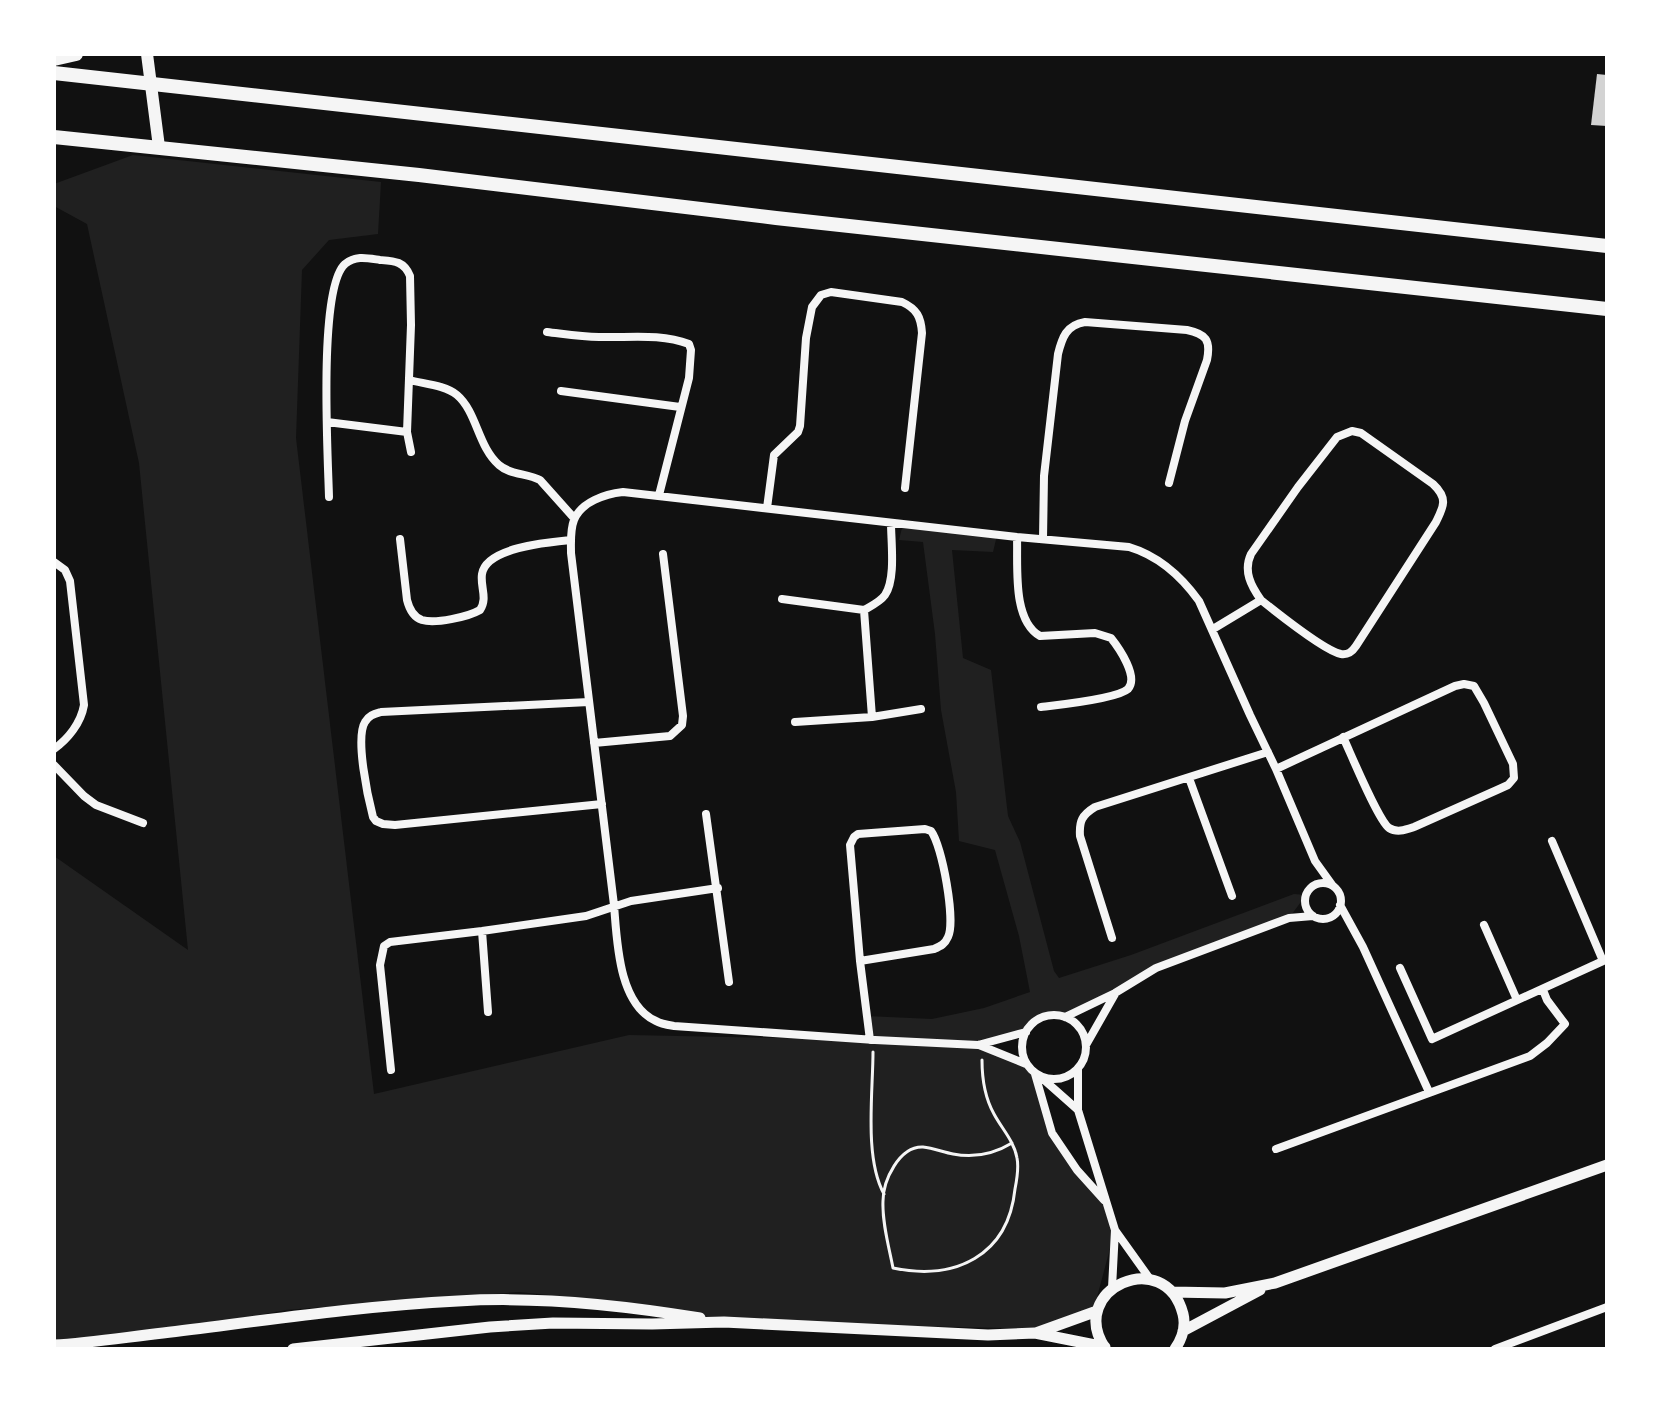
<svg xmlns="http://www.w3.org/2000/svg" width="1661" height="1403" font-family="'Alegreya Sans',sans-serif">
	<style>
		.green { fill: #202020 }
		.building { fill: #d3d3d3 }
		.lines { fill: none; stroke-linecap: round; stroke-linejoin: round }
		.path { stroke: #f5f5f5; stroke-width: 3 }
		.minor { stroke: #f5f5f5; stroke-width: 8 }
		.tertiary { stroke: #f5f5f5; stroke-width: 11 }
		.secondary { stroke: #f5f5f5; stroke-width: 12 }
		.primary { stroke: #f5f5f5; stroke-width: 14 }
	</style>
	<rect width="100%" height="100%" fill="#111"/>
	<path class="green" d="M133,155L381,182L378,234L329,240L302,270L296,438L374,1094L629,1035L870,1040L866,1016L932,1019L984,1008L1030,992L1019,936L995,850L959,841L956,792L941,710L935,634L923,542L899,540L903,524L997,535L993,552L952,550L963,658L991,670L1008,816L1020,842L1054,971L1059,978L1131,955L1294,894L1306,895L1289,918L1156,968L1065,1017C1040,1012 1041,1024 1024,1032C1010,1038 993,1041 978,1045L1026,1064L1039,1088L1049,1128L1105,1201L1115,1230L1093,1312L1048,1329L718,1322L651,1305L519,1292L286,1310L152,1334L54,1342V856L188,950L139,463L87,224L54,206V184Z"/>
	<path class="building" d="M1597,74L1607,75V126L1591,125Z"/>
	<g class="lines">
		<path class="path" d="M873,1052C873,1092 864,1158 884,1194
			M982,1060C982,1079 985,1098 994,1114C1002,1129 1014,1141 1017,1158C1019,1168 1017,1179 1015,1189C1008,1256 955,1281 893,1268C889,1247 882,1223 883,1201C883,1181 899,1146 923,1147C933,1148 943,1152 953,1154C974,1158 994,1154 1012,1143"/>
		<path class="minor" d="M547,332C564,334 581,337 599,337C628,338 660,333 689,344L691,350L689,378L659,495
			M409,380C424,384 445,385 457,395C477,412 478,447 499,465C510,475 527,473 540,480L574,518
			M561,391L680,407
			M327,422L407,432
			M1352,431L1361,433L1433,484C1448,498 1444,506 1436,522L1356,646C1352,652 1348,655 1341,654C1325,651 1276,612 1261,600C1251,586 1243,571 1251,554L1298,487L1337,437Z
			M329,497C328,457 318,288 345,264C356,255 367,258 380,260C394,261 404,261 410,276L411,325L407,432L411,452
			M767,508L774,455L798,432L800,426L806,338L812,307L821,295L831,292L902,302C917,309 921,317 922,333L905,488
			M1017,537C1018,566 1012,620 1040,636L1095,633L1111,638C1119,648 1139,677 1128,689C1117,699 1058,705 1041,707
			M400,539L407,600C409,608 413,617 422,620C435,624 468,617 480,610C488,598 480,587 482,574C486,547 550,542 571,540
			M1043,539L1044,476L1058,354C1062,338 1066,325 1085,322L1187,330C1206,334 1211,340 1207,360L1185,421L1169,483
			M54,562L65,570L70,581L84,705C81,723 68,739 54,749
			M782,599L864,610
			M1213,629L1261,600
			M589,702L381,712C374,714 369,715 365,722C355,738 368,798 373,817L376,821L383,824L395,825L602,804
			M872,717L864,610C871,606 880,602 885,595C896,579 891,542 891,523
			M795,722L872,717L921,709
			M594,743L670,736L682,725L683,716L663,554
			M54,765L84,796L96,805L143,823
			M1276,769L1455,686L1464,684L1474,686L1484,703L1513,764L1514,778L1508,785L1497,790L1414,827C1405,830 1397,833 1389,828C1378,820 1351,754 1343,737
			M1189,778L1232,896
			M706,814L729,982
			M1305 901a18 18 0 1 1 36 0a18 18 0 1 1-36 0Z
			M1340,905L1363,947L1429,1092
			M1484,925L1517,1000
			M482,931L488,1012
			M1112,938L1080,836C1079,821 1082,815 1095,807L1268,752
			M860,961L934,949C941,946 945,944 948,937C956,921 942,845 931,831L925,829L858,834L854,837L850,845L860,961L870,1040
			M1400,968L1432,1039L1603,961L1552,841
			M1022 1047a32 32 0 1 1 64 0a32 32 0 1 1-64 0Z
			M1065,1017L1115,993L1156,968L1289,918L1313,916
			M1026,1032L978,1045L875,1040L674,1026C668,1025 661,1024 656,1021C618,1004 617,940 614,905L571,553C571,543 570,530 574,520C581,502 605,494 623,492L1017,537L1129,547C1159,556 1181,576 1199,601L1250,715L1276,769L1315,861L1333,886
			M979,1045L1026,1064
			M1086,1045L1115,994
			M1078,1069V1110L1115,1230L1150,1279
			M391,1070L380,965L384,946L390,942L482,931L586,916L631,901L718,888
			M1035,1074L1052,1133L1077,1170L1104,1200
			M1043,1079L1078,1110
			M1276,1149L1530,1056L1547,1043L1565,1024L1547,1000L1543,990
			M1112,1288L1115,1230
			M1495,1349L1607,1307"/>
		<path class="tertiary" d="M1172,1292L1225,1293L1275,1283L1607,1165
			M1183,1331L1260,1290
			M1036,1333L1097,1311
			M54,1345C90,1343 127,1337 163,1333C261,1321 359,1306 458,1301C537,1296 622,1305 700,1318
			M1105,1348C1066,1289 1165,1245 1183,1314C1186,1326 1182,1339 1175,1349
			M293,1349L490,1327L553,1323L652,1324L724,1322L988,1335L1035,1333L1105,1347"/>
		<path class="secondary" d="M147,54L159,147"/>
		<path class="primary" d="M54,59L76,54
			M54,73L1607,246
			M54,137L419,175L776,218L1607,309"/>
	</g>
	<rect width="1661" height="1403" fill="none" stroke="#ffffff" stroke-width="112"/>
</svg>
